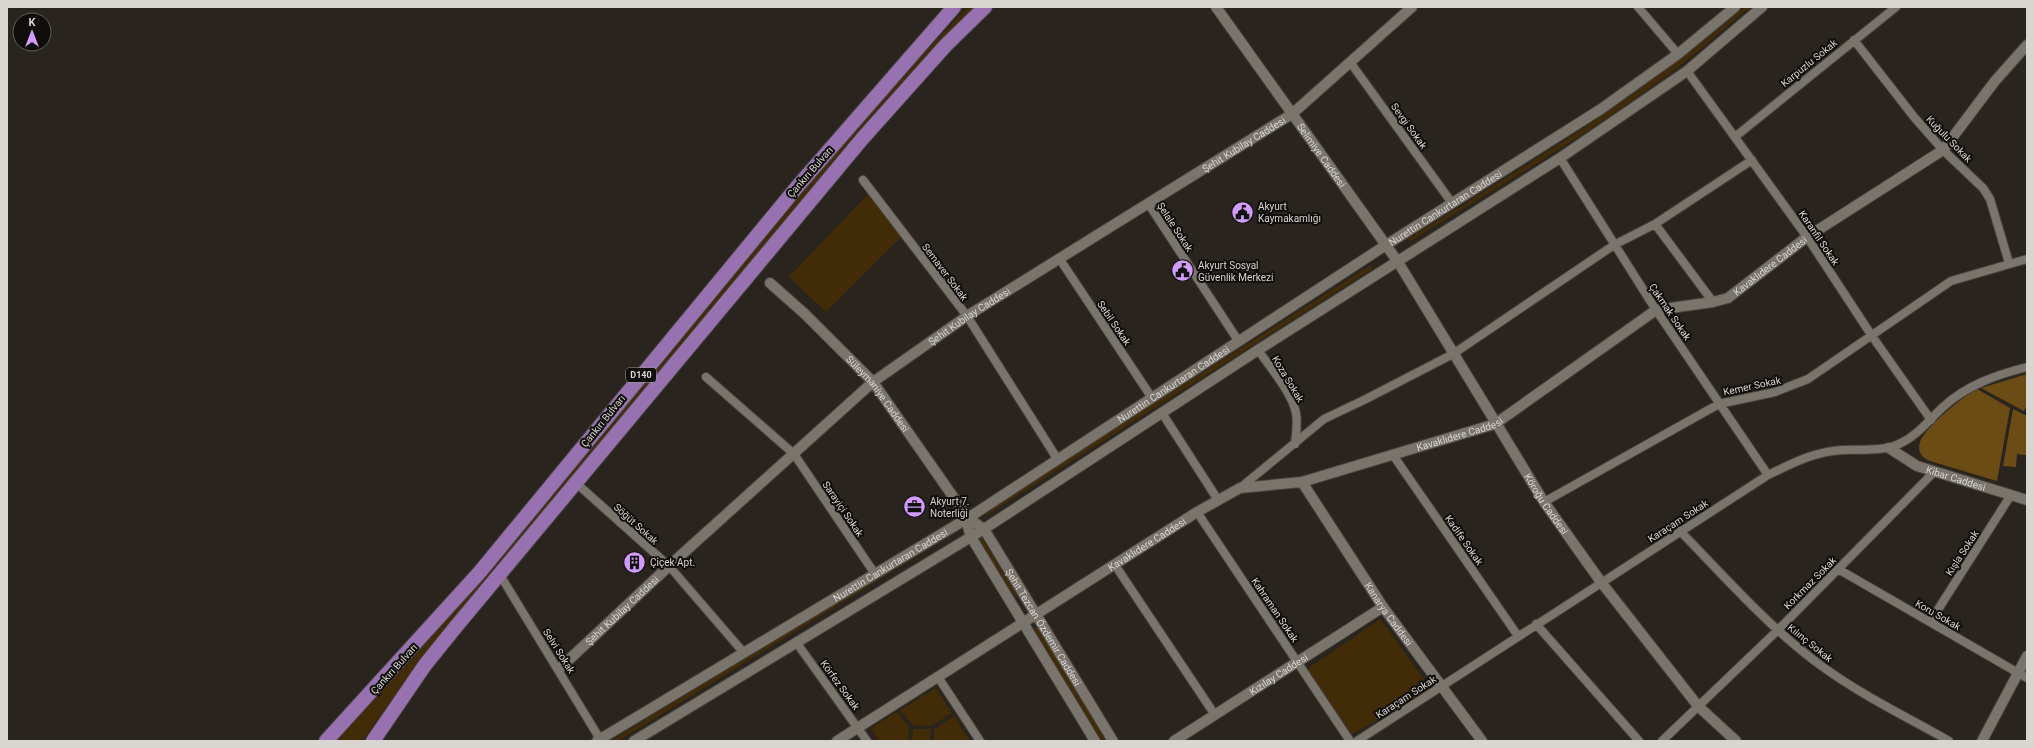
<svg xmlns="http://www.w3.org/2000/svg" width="2034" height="748" font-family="Roboto,sans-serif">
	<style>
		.green { fill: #412c07 }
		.forest { fill: #6c4c15 }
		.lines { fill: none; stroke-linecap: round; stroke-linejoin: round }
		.minor-casing { stroke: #46423c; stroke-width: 10 }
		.tertiary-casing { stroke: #46423c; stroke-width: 12 }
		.trunk-casing { stroke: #46423c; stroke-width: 16 }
		.minor { stroke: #79746c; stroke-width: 8 }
		.tertiary { stroke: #79746c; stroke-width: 10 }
		.trunk { stroke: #9872b0; stroke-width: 14 }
		.labels { text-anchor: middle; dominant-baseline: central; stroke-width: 4; stroke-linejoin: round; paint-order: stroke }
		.shield { fill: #100e0b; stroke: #9d9996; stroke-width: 1 }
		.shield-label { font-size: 9px; font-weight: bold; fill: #d9d5d1 }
		.street-label { font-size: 10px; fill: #d9d5d1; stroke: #100e0b }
		.poi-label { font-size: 10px; fill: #d9d5d1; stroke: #100e0b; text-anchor: start }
	</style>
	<rect width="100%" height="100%" fill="#29251e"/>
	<path class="green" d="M968,7H975L423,656L362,741H336C398,675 459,608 517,538C666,359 807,175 968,7Z
		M1745,7H1750C1724,28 1700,51 1673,71C1589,134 1498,187 1409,242L1408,239C1524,167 1641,97 1745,7Z
		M868,194L901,237L826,312L789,277Z
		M1371,265L1372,269L987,515L986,511Z
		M947,534L948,537L618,741H611Z
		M980,535L1018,597L1016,598L977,537Z
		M1380,619L1431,689L1349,736L1306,670Z
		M1037,627L1106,741H1102L1034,629Z
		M936,688L952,713L931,726L913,725L900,710Z
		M897,712L909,727L908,741H879L871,728Z
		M954,716L970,741H934V729Z
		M913,729H931L930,741H912Z"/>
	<path class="forest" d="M2027,374V404L2024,411L1981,388Z
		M1977,389L2010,408L1997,481L1930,461C1922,458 1917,452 1920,442C1924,429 1964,395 1977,389Z
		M2013,409L2027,416L2026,455L2017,454L2016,467L2003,466Z"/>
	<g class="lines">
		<defs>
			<path id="minor" d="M1638,7L1678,54
				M1854,40L1914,117L1943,150L1983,188L1990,199L2009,263
				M1350,62L1452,203
				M1687,71L1807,237L1872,336L1931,420
				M1736,136L1896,7
				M1560,158L1656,310L1768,475
				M863,180L967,316L1058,460
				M1148,203L1239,342
				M1655,224L1713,302
				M1059,258L1152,398
				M1258,350C1270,367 1292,393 1296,413C1298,423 1296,434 1295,444
				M706,377L794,454L875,574
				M1162,413L1218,500
				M1393,455L1518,636
				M576,483L669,566L744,653
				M1240,488L1324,419L1366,399L1453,354L1614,245L1655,224L1752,160
				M1544,502L1719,404L1775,392L1808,379L1951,281L2027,259
				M1197,512L1350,741
				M1680,531C1726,578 1770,629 1823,667C1863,696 1907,717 1949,741
				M1115,565L1215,715
				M1838,569L2027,678
				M500,575L600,739
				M1930,622L2011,495
				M1536,624L1639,741
				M796,642L867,741
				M938,677L980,741
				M1357,741L1768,475C1789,465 1809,454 1833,451C1854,448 1879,453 1899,444C1917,436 1929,420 1943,407C1967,385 1996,375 2027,367
				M1662,741L1778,630L1934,472"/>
			<g id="tertiary">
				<path id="s1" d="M1216,7L1398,262L1544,502L1601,582L1698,706L1736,741"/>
				<path id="s2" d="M770,283L806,315L873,382L968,518L984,529L1113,741"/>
				<path id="s3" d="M1889,448L1917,466L2027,500"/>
				<path id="s4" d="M1302,482L1383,607L1482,741"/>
				<path d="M966,520L971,537L1095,741"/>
				<path id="s5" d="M559,669L669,566L873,382L967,316L1292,114L1412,7"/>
				<path id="s6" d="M597,741L968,518L1386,245L1601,109L1678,54L1735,7"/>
				<path d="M634,741L984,529L1258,350L1560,158L1687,71L1762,7"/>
				<path id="s7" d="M837,741L1197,512L1240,488L1302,482L1495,424L1656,310L1713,302L1728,298L1807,237L1943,150L1995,81L2027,45"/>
				<path id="s8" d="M1174,741L1383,607"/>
				<path d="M1982,741L2027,656"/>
			</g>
			<path id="trunk" d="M326,741L479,573L797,187L954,7
				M373,741L425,665L454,629L862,139L946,45L985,7"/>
		</defs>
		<use href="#minor" class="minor-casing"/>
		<use href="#tertiary" class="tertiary-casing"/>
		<use href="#trunk" class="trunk-casing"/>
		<use href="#minor" class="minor"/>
		<use href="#tertiary" class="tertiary"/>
		<use href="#trunk" class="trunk"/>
	</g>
	<defs>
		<symbol id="civic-disc" viewBox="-11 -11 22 22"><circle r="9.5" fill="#d39cfc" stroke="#100e0b"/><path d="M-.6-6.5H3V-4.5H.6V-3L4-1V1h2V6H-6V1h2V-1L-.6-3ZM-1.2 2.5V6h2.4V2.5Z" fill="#111"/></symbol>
		<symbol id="office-disc" viewBox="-11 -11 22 22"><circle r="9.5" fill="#d39cfc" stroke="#100e0b"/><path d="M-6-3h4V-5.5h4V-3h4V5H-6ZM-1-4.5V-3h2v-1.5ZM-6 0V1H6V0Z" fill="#111"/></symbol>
		<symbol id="building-disc" viewBox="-11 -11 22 22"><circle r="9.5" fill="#d39cfc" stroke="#100e0b"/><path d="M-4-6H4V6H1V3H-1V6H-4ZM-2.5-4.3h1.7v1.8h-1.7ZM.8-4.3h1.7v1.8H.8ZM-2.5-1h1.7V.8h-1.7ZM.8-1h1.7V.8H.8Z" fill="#111"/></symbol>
	</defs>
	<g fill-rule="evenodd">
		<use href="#civic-disc" x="1230" y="200" width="25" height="25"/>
		<use href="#civic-disc" x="1170" y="258" width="25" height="25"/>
		<use href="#office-disc" x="902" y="494" width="25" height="25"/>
		<use href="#building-disc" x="622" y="550" width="25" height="25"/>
	</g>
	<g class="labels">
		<rect class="shield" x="626" y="368" width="30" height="14" rx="3"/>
		<g class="shield-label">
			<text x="641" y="375">D140</text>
		</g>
		<g class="street-label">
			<text transform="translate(1809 63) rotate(-39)">Karpuzlu Sokak</text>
			<text transform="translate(1409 126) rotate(54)">Sevgi Sokak</text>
			<text transform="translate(1949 139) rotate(46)">Kuğulu Sokak</text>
			<text stroke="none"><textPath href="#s5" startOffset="866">Şehit Kubilay Caddesi</textPath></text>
			<text stroke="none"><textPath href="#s1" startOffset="182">Selimiye Caddesi</textPath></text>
			<text transform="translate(810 172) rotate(-49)">Çankırı Bulvarı</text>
			<text stroke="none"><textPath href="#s6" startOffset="1002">Nurettin Cankurtaran Caddesi</textPath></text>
			<text transform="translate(1175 227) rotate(57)">Şelale Sokak</text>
			<text transform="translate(1819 238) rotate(56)">Karanfil Sokak</text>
			<text stroke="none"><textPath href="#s7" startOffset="1063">Kavaklıdere Caddesi</textPath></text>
			<text transform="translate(945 272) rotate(53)">Semaver Sokak</text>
			<text transform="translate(1670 312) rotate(56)">Çakmak Sokak</text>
			<text stroke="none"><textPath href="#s5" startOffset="542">Şehit Kubilay Caddesi</textPath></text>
			<text transform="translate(1114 323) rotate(56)">Sebil Sokak</text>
			<text transform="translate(1288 379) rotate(59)">Koza Sokak</text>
			<text stroke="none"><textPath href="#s6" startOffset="678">Nurettin Cankurtaran Caddesi</textPath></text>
			<text transform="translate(1752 386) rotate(-12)">Kemer Sokak</text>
			<text stroke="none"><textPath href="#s2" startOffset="155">Süleymaniye Caddesi</textPath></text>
			<text transform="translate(603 421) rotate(-51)">Çankırı Bulvarı</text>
			<text stroke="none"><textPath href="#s7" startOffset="703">Kavaklıdere Caddesi</textPath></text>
			<text stroke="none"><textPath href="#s3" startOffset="74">Kibar Caddesi</textPath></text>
			<text stroke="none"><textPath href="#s1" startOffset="597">Köroğu Caddesi</textPath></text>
			<text transform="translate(843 509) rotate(56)">Sarayiçi Sokak</text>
			<text transform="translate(1678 521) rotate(-33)">Karaçam Sokak</text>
			<text transform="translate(636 524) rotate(42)">Söğüt Sokak</text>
			<text transform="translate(1464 540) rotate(55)">Kadife Sokak</text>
			<text stroke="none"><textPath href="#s7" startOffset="367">Kavaklıdere Caddesi</textPath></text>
			<text transform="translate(1962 553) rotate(-57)">Kışla Sokak</text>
			<text stroke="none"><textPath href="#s6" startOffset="342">Nurettin Cankurtaran Caddesi</textPath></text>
			<text transform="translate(1810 583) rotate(-45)">Korkmaz Sokak</text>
			<text transform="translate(1275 610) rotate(56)">Kahraman Sokak</text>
			<text stroke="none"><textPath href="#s5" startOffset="86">Şehit Kubilay Caddesi</textPath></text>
			<text stroke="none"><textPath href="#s4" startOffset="158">Kanarya Caddesi</textPath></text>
			<text transform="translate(1938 615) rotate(30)">Koru Sokak</text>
			<text stroke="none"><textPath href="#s2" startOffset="443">Şehit Tezcan Özdemir Caddesi</textPath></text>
			<text transform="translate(1810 643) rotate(39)">Kılınç Sokak</text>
			<text transform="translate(559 651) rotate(58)">Selvi Sokak</text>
			<text transform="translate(394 669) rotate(-48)">Çankırı Bulvarı</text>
			<text stroke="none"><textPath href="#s8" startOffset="124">Kızılay Caddesi</textPath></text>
			<text transform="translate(840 685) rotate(54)">Körfez Sokak</text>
			<text transform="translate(1406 697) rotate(-33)">Karaçam Sokak</text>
		</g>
		<g class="poi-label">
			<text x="1258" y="206">Akyurt<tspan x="1258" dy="12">Kaymakamlığı</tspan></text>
			<text x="1198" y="265">Akyurt Sosyal<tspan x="1198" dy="12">Güvenlik Merkezi</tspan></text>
			<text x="930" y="501">Akyurt 7.<tspan x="930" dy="12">Noterliği</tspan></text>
			<text x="650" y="562">Çiçek Apt.</text>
		</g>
	</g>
	<rect width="2034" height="748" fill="none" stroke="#d9d5d1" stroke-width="16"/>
	<g transform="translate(32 32)"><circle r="19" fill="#100e0b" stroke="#605e5a"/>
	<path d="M0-3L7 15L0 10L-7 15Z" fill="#d39cfc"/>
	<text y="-6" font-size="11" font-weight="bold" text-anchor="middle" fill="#d9d5d1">K</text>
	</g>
</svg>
